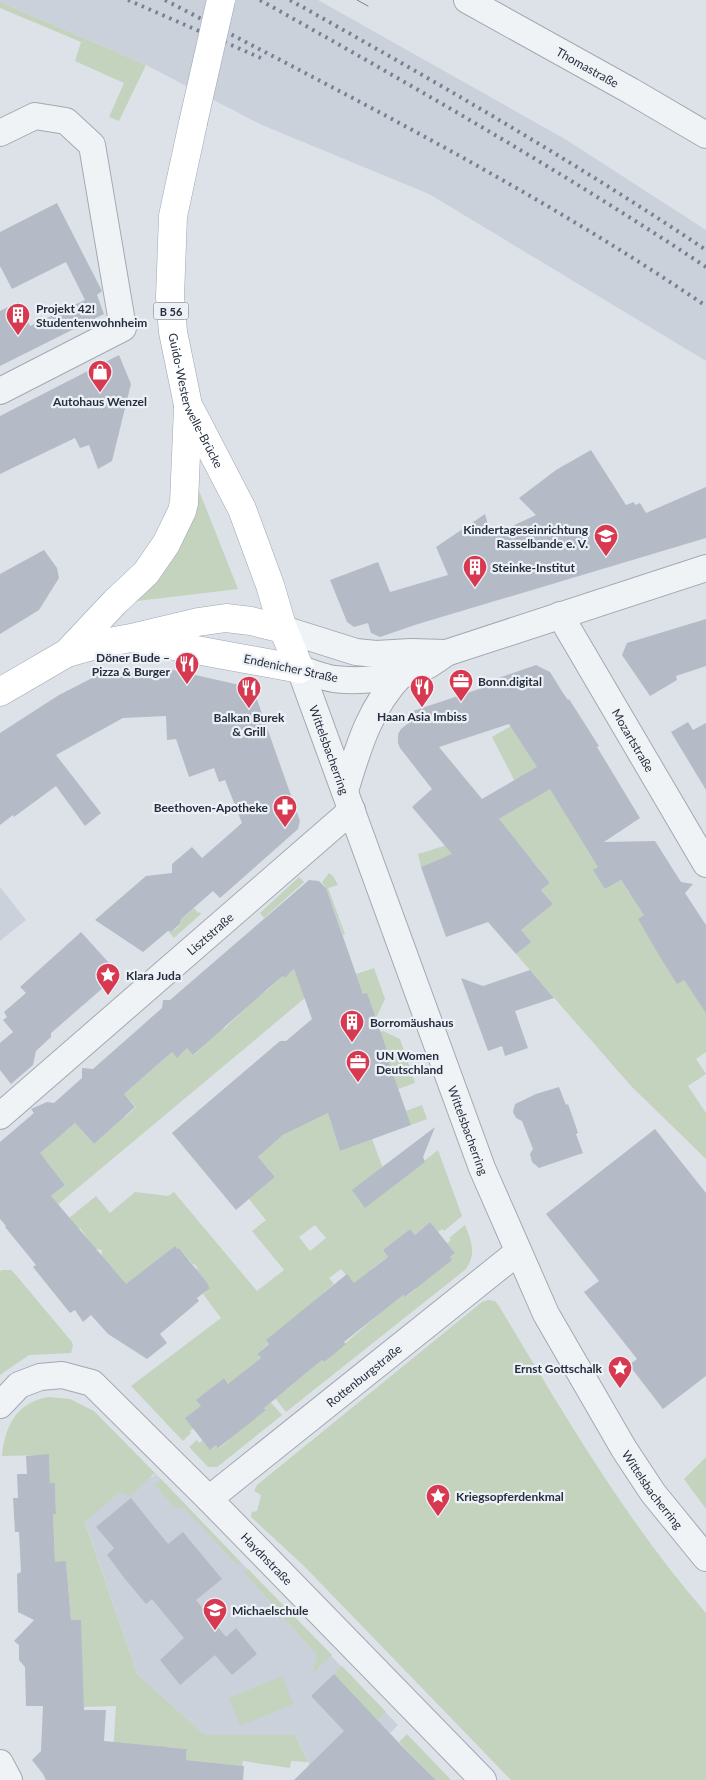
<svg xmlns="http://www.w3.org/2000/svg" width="706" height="1780" font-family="Lato,sans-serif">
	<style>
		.built { fill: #cbd1db }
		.green { fill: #c3d3be; fill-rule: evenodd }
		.building { fill: #b4bbc6; fill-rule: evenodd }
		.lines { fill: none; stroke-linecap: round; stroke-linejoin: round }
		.minor-casing { stroke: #a2a9b2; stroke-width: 28 }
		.major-casing { stroke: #9ca6b5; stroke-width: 29 }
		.minor { stroke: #f0f3f6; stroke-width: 26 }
		.major { stroke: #fff; stroke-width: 28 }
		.tram { stroke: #768193; stroke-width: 1 }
		.rail { stroke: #768193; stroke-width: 4; stroke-dasharray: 2.5 5; stroke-linecap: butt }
		.major-bridge-casing { stroke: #9ca6b5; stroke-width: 29; stroke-linecap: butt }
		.major-bridge { stroke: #fff; stroke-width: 28 }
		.labels { text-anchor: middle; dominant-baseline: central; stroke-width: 4.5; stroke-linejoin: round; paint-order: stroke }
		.shield { fill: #edf1f6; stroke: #626977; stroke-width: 1 }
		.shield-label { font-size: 11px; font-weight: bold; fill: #262f40 }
		.street-label { font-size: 12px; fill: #262f40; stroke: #edf1f6 }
		.poi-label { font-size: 12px; font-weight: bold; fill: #262f40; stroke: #edf1f6; text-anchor: start }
	</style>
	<rect width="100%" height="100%" fill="#dde2e8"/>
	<path class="built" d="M0,0H318L565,139L706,230V361L429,194L262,125L146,65L0,2Z
		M0,887L26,920L0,941Z
		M155,1473L398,1725L360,1764L316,1778L295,1735H205L137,1674L85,1521L119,1493L154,1476Z"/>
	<path class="green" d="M0,2L146,65L119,121L109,117L124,83L75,61L81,42L0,8Z
		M198,488L238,589L129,602Z
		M526,717L596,845L605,889L621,880L629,893L640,887L654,909L638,919L706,1010V1052L696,1059L706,1074L688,1086L706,1113V1159L631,1086L516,954L530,942L521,930L553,904L541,890L550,883L533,861L445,857L421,867L418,854L466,839L526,803L492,737Z
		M329,873L333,876L338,885L328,888L345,934L343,935L326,888L322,882Z
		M299,877L304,882L264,918L260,913Z
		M194,908L198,913L200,912L201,914L174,938L168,931H173L180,925L181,919Z
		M299,965L305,998L43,1217L36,1209L65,1185L47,1162L11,1176L75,1123L94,1144L105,1134L119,1111L125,1117L136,1107L124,1094L172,1052L177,1057L187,1048L194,1055L204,1045L212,1017L224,1029L246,1008L258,985L265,992L283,976L285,978Z
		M374,968L385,999L377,1016L375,1017L363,994L356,974Z
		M383,1031L400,1039L415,1083L398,1089L386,1054L388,1053L380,1032Z
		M422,1105L427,1119L411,1125L406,1111Z
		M328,1113L340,1151L372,1139L384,1171L365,1208L438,1150L462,1216L444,1231L442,1229L438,1232L430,1222L415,1235L410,1229L383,1250L388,1257L373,1268L398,1299L404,1295L406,1297L416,1289L414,1286L451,1260L450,1257L455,1253L447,1243L451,1240L449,1238L465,1225C471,1240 477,1254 466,1269L286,1412L261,1380L228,1384L224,1378L197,1400L201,1406L194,1428L190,1431L191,1433L183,1441L131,1386L221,1318L203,1294L209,1288L208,1286L209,1285L196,1269L198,1268L194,1264H193L179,1248L177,1249L175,1246L126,1286L118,1275L101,1257L102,1250L95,1249L80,1228L78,1229L69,1218L96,1196L110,1213L135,1192L168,1196L174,1192L257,1291L284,1270L252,1231L266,1220L249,1199L275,1177L258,1157L283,1135ZM315,1225L326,1238L310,1251L299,1237ZM341,1269L379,1314L324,1362L322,1360L286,1390L257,1354L312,1303L334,1284L329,1278Z
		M2,1270H11L15,1274L72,1342L73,1346L71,1353L29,1355L0,1375V1271Z
		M488,1300L495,1301L499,1306C562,1411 625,1520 706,1613V1780H511L304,1566L251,1517L252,1512L257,1511L261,1495L254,1491L257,1485L482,1302Z
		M261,1391L282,1415L221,1464L217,1467H208L189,1447L197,1440L199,1443L203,1440L210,1449L216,1445L219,1448L229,1440L227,1437L253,1415L256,1418L266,1410L264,1407Z
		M48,1397L70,1399L94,1411L155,1473L130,1496L119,1493L85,1522L137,1674L205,1735H295L308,1762L291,1761L290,1768L243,1761L242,1766L186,1760L187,1749L168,1747L113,1752L116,1706L82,1707L71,1620L66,1562H55L53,1514L56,1513L55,1483H50L49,1455L2,1456C5,1426 16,1403 48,1397Z
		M706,1457V1509L684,1479Z
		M161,1479L241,1563L238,1566L185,1509L174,1507L155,1485Z
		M248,1569L332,1655L312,1674L317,1655L244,1572Z
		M342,1666L386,1712L377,1720L334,1674Z
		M282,1676L293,1704L240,1726L229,1698Z
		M407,1734L451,1780H436L399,1742Z"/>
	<path class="building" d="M57,203L102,291L97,295L104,314L0,366V311L18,302L30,326L85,300L66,262L12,289L0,266V232Z
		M119,355L131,384L112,461L98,469L89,445L80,448L75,438L0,474V416Z
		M591,450L626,505L634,502L635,505L640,503L646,513L706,487V538L418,624L380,637L371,633L368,623L354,627L347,622L330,580L378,562L390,592L448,575L436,547L485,514L491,536L536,515L519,498L556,470Z
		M44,550L57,568L59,578L39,610L0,634V574Z
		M706,619V666L676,676L677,680L650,696L622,655L627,643Z
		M536,665L550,672L563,693L568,700L569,699L599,746L597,747L640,818L604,842L655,841L681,882L693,884L685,893L706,925V1013L684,980L677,984L660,957L638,919L644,915L621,880L605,889L593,870L598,867L550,789L499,819L550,883L541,890L553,904L521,930L531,942L516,954L488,922L446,937L421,867L452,854L412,807L432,789L400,748L398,743V734L401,729L415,718L410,712L485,687L484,683ZM509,724L537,767L482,799L439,747Z
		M173,670L253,688L300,821L298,829L220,898L213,891L181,919L180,924L172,931H168L143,952L95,920L146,876L172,873V864L192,847L202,858L242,823L225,780L219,782L214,768L189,777L176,739L167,740L166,716L123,718L56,755L101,813L85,826L56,786L14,817L13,815L0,825V733L59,695L96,676Z
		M688,722L693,730L706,723V790L671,732Z
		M309,880L319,881L326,888L363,994L367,993L388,1053L386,1054L411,1125L340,1151L328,1113L283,1135L258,1157L275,1177L236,1210L172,1133L280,1041H286L312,1019L294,969L285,978L283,976L264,992L193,1055L187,1048L177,1058L172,1052L124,1094L135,1107L94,1144L75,1123L40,1153L65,1185L51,1196L126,1284L175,1246L177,1249L179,1248L209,1285L208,1286L210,1288L197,1298L199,1301L160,1334L167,1343L147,1359L108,1334L91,1315L83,1322L75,1310L70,1313L33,1267L36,1265L5,1227L6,1226L0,1219V1142L34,1113L31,1109L47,1102L54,1103L82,1078V1068L93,1069L162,1008L163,1000H170Z
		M81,932L119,974L51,1033V1037L36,1051L33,1065L11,1084L0,1070V1043L13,1032L3,1020L7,1017L4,1012L26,993L20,987Z
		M530,970L554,998L515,1011L528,1048L505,1056L502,1046L488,1051L461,978L483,986Z
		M559,1087L566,1105L568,1104L573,1118L578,1133L576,1134L583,1153L539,1168L532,1162L530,1154L533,1149L522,1121L516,1118L513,1112L515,1104L536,1094Z
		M435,1127L423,1157L425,1162L365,1208L352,1190Z
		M655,1129L706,1193V1376L663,1409L629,1365L637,1359L584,1292L599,1281L546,1214Z
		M430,1222L455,1253L450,1257L452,1260L405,1297L404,1295L398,1299L344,1342L346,1344L334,1354L324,1362L322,1360L264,1408L266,1410L218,1448L216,1445L210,1450L185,1418L201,1406L196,1400L224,1378L228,1384L261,1358L257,1354L269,1344L266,1340L347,1274L354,1283L388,1257L383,1250L410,1229L415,1235Z
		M49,1454L50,1483H55L56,1514H53L55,1562L66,1561L71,1620H81L84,1710H106L104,1741L187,1749L186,1760L244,1766L243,1780H46L43,1774L32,1760L41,1751L43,1706H26L25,1667L19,1660V1645L14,1641L34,1620L18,1612L17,1574L21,1572L19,1532H15L13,1498H18L17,1474H27L26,1456Z
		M131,1498L168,1544L183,1532L222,1579L196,1600L226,1637L236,1628L257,1654L232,1675L215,1655L180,1685L160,1660L184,1638L152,1599L146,1604L125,1579L107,1555L114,1548L96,1527Z
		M334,1674L399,1743L436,1780H294L344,1731L311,1696Z"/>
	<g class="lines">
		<defs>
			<g id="minor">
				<path id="s1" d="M467,0L631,91L706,135"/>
				<path d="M0,133L35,116L66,121L92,145L123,328L0,391"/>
				<path id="s2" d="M560,615L706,864"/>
				<path d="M283,629L356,652L376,654L411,652L446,653"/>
				<path id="s3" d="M300,669L482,1168L546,1314L624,1449L653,1493L706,1558"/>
				<path d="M300,669C311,672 322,677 334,679C359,682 391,679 416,671C427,667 437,660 446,653L706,568"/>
				<path d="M345,791C358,748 370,706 402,674"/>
				<path id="s4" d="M0,1116L352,810"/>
				<path id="s5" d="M0,1405L19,1385L40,1377L62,1375L92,1383L209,1499L483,1780"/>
				<path id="s6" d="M209,1499L518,1252"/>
				<path d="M0,1763L9,1780"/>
			</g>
			<g id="major">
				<path id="s7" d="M193,123L173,216L170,297L173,332L188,405L242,509L270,585L283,629L300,669"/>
				<path d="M142,640L300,669"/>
				<path d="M67,653L115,602L146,573L166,544L182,511L184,503L188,407"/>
				<path d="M0,692L67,653L103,643L131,638L198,622L226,618L251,621L283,629"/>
			</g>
		</defs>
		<use href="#minor" class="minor-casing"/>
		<use href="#major" class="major-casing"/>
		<use href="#minor" class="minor"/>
		<use href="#major" class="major"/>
		<path class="tram" d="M357,0L368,6"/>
		<path class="rail" d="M128,0L261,58
			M165,0C349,96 534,189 706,306
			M260,0C411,85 562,171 706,267
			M290,0C431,79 572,160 706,250"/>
		<defs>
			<path id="major-bridge" d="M193,123L221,0"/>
		</defs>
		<use href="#major-bridge" class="major-bridge-casing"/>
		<use href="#major-bridge" class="major-bridge"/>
	</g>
	<defs>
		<symbol id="building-pin" viewBox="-11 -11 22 30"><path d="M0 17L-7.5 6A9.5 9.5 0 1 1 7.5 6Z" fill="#d73951" stroke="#edf1f6"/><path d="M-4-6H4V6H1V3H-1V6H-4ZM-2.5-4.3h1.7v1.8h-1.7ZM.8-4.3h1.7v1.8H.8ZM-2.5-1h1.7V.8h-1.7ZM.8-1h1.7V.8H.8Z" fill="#fff"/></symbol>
		<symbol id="shop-pin" viewBox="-11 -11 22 30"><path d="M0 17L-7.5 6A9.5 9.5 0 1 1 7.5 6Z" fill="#d73951" stroke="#edf1f6"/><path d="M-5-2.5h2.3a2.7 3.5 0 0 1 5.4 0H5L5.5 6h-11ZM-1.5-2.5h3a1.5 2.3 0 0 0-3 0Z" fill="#fff"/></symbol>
		<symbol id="school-pin" viewBox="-11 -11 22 30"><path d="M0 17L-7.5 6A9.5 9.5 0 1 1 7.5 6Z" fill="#d73951" stroke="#edf1f6"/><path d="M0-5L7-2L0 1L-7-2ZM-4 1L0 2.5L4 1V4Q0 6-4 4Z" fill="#fff"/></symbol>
		<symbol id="restaurant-pin" viewBox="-11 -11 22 30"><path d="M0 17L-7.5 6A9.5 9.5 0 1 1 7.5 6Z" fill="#d73951" stroke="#edf1f6"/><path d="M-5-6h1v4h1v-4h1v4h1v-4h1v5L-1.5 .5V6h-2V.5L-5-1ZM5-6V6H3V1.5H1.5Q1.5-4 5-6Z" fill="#fff"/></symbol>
		<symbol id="office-pin" viewBox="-11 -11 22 30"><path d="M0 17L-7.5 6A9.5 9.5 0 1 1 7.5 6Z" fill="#d73951" stroke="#edf1f6"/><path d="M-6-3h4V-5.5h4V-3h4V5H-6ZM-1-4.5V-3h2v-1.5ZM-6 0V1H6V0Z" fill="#fff"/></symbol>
		<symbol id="pharmacy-pin" viewBox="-11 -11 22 30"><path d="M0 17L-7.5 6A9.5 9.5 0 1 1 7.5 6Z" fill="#d73951" stroke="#edf1f6"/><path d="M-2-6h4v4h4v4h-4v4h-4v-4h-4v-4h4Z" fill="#fff"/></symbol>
		<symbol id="sight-pin" viewBox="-11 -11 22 30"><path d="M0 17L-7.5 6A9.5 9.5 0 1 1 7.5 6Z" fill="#d73951" stroke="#edf1f6"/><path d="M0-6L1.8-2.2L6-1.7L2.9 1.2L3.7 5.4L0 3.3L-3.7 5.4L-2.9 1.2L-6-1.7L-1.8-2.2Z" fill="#fff"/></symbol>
	</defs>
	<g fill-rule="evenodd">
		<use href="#building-pin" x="4" y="301" width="28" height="38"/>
		<use href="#shop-pin" x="86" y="358" width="28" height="38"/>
		<use href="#school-pin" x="592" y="522" width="28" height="38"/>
		<use href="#building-pin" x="461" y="553" width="28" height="38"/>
		<use href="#restaurant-pin" x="173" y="650" width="28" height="38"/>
		<use href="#office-pin" x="447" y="667" width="28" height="38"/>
		<use href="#restaurant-pin" x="408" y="673" width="28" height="38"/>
		<use href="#restaurant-pin" x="235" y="674" width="28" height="38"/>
		<use href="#pharmacy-pin" x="271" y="793" width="28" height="38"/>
		<use href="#sight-pin" x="94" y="961" width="28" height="38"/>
		<use href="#building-pin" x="338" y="1008" width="28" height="38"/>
		<use href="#office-pin" x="344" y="1048" width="28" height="38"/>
		<use href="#sight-pin" x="606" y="1354" width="28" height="38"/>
		<use href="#sight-pin" x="424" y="1482" width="28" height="38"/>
		<use href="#school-pin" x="201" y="1596" width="28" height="38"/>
	</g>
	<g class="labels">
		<rect class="shield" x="153.5" y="302.5" width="35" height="17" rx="4"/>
		<g class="shield-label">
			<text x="171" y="311">B 56</text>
		</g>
		<g class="street-label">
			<text stroke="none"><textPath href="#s1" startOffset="138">Thomastraße</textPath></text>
			<text stroke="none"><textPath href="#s7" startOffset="284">Guido-Westerwelle-Brücke</textPath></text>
			<text transform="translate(291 668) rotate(12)">Endenicher Straße</text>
			<text stroke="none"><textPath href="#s2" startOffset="145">Mozartstraße</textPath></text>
			<text stroke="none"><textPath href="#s3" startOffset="86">Wittelsbacherring</textPath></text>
			<text stroke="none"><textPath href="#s4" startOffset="278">Lisztstraße</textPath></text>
			<text stroke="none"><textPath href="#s3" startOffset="491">Wittelsbacherring</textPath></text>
			<text stroke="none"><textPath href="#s6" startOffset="198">Rottenburgstraße</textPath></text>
			<text stroke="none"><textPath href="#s3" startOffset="896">Wittelsbacherring</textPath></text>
			<text stroke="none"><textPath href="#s5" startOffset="351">Haydnstraße</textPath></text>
		</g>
		<g class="poi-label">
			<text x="36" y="308">Projekt 42!<tspan x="36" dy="14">Studentenwohnheim</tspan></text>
			<text x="100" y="401" text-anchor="middle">Autohaus Wenzel</text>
			<text x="588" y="529" text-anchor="end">Kindertageseinrichtung<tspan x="588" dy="14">Rasselbande e. V.</tspan></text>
			<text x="492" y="567">Steinke-Institut</text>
			<text x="170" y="657" text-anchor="end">Döner Bude –<tspan x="170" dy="14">Pizza &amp; Burger</tspan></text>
			<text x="478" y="681">Bonn.digital</text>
			<text x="422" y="716" text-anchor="middle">Haan Asia Imbiss</text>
			<text x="249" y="717" text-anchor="middle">Balkan Burek<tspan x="249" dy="14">&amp; Grill</tspan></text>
			<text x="268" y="807" text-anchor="end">Beethoven-Apotheke</text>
			<text x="126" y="975">Klara Juda</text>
			<text x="370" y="1022">Borromäushaus</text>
			<text x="376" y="1055">UN Women<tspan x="376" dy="14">Deutschland</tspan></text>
			<text x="602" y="1368" text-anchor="end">Ernst Gottschalk</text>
			<text x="456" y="1496">Kriegsopferdenkmal</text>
			<text x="232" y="1610">Michaelschule</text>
		</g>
	</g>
</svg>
